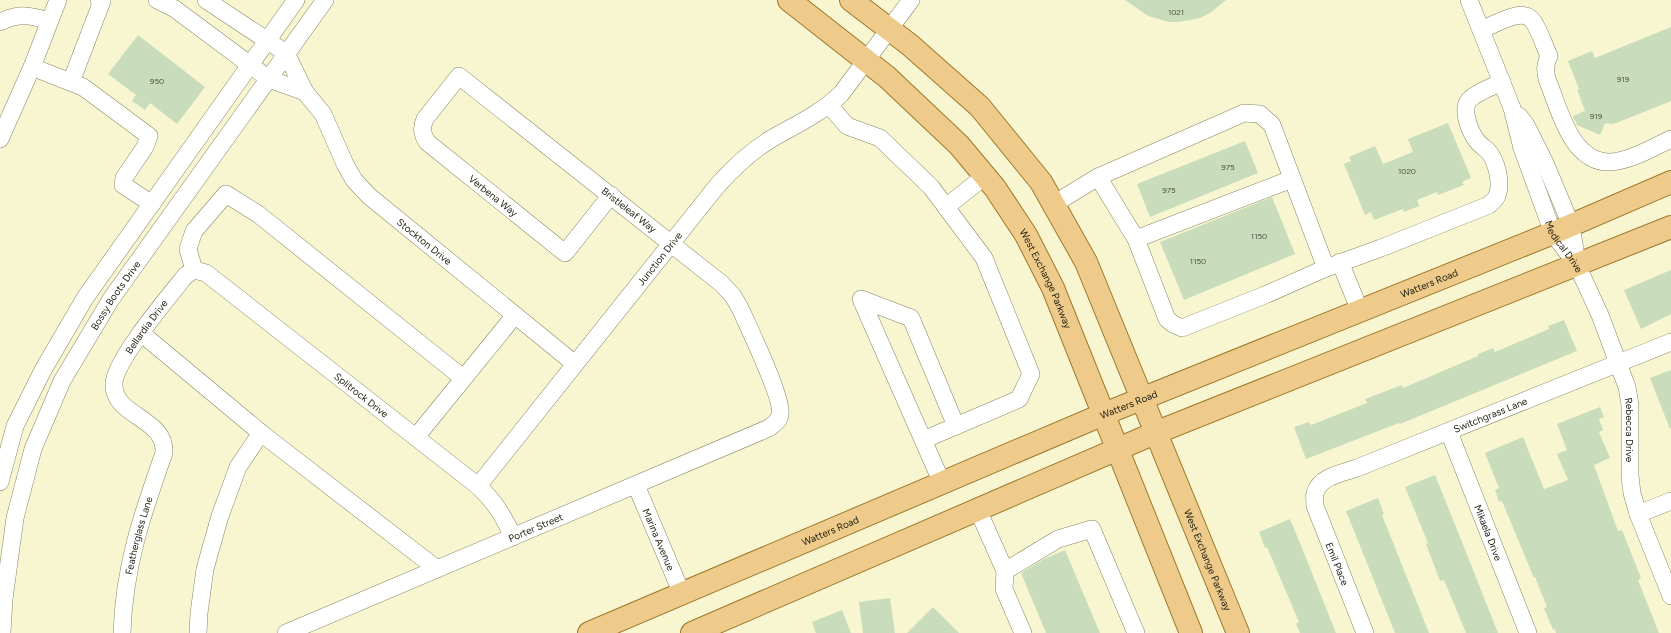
<svg xmlns="http://www.w3.org/2000/svg" width="1671" height="633" font-family="Figtree,sans-serif">
	<style>
		.building { fill: #c9ddbc }
		.lines { fill: none; stroke-linecap: round; stroke-linejoin: round }
		.minor-casing { stroke: #878563; stroke-width: 18 }
		.major-casing { stroke: #9f782d; stroke-width: 24 }
		.minor { stroke: #fff; stroke-width: 17 }
		.major { stroke: #eecb8a; stroke-width: 22 }
		.labels { text-anchor: middle; dominant-baseline: central; stroke-width: 3.5; stroke-linejoin: round; paint-order: stroke }
		.number-label { font-size: 8px; fill: #4a4e3c }
		.street-label { font-size: 10px; fill: #201f12; stroke: #fff }
	</style>
	<rect width="100%" height="100%" fill="#f7f6d0"/>
	<path class="building" d="M1125,0H1226L1210,13L1200,18L1179,22H1169L1148,16Z
		M1671,27V101L1619,122L1612,124L1605,123L1600,135L1577,125L1573,116L1585,111L1577,89H1579L1568,61L1592,51L1595,58Z
		M138,35L205,87L177,124L150,103L145,110L132,101L136,95L108,74Z
		M1448,123L1471,178L1462,182L1464,185L1438,195L1437,192L1417,200L1419,206L1404,212L1403,209L1374,220L1371,212L1365,215L1344,164L1351,161L1349,157L1375,146L1383,164L1413,152L1408,139Z
		M1245,141L1258,173L1150,217L1137,184Z
		M1272,197L1295,254L1184,300L1160,242Z
		M1671,270V314L1641,329L1624,290Z
		M1564,320L1577,351L1400,424L1399,423L1306,459L1294,427L1309,422L1311,425L1367,403L1365,399L1402,385L1403,388L1478,356V354L1493,348L1495,352L1549,329L1548,326Z
		M1671,370V428L1670,429L1650,378Z
		M1600,407L1604,417L1599,419L1603,430L1599,432L1610,458L1594,465L1618,531L1622,530L1641,578L1638,580L1659,633H1556L1555,629L1553,630L1544,608L1547,607L1535,577L1534,578L1502,501L1499,502L1495,490L1499,488L1485,453L1523,437L1544,489L1568,480L1557,454L1567,450L1557,424Z
		M1435,475L1464,547L1498,633H1466L1444,580L1440,581L1434,565L1426,544L1428,543L1405,487Z
		M1378,498L1384,514L1382,515L1429,633H1395L1346,511Z
		M1290,519L1302,548L1336,633H1300L1296,624L1299,622L1267,547L1265,548L1259,532Z
		M1065,550L1100,633H1046L1021,573L1044,559Z
		M890,598L895,633H863L859,602Z
		M933,607L959,633H907Z
		M842,610L851,633H816L812,622Z"/>
	<g class="lines">
		<defs>
			<g id="minor">
				<path d="M58,0L32,67L83,87L149,136L145,147L124,178L123,185L152,204"/>
				<path d="M157,0L175,9L269,79L305,92L286,53L206,0"/>
				<path id="s1" d="M1469,0L1512,108L1522,148L1553,233L1577,265L1600,315L1627,387L1630,405V476L1632,493L1638,514L1671,596"/>
				<path d="M0,22C20,13 30,15 49,21"/>
				<path d="M1481,30C1494,25 1522,7 1532,20C1538,26 1545,48 1549,56C1545,64 1545,70 1547,79C1559,108 1571,164 1611,162C1630,161 1654,147 1671,139"/>
				<path d="M71,82L102,1L99,0"/>
				<path id="s2" d="M305,92L323,114L345,164L354,180L369,196L575,364"/>
				<path d="M829,105L847,126L880,138L931,187L984,258L1031,374L1019,399L956,426"/>
				<path d="M1519,116L1526,125L1545,163L1571,225L1577,263"/>
				<path d="M0,139L32,67"/>
				<path d="M1098,177L1244,113L1260,114L1272,125L1326,268"/>
				<path d="M1054,204L1098,177L1136,239L1167,319L1173,324L1182,328L1265,295L1326,268L1381,248L1489,205C1492,202 1496,199 1497,196C1502,184 1497,161 1488,151C1485,148 1480,145 1477,141C1470,132 1461,110 1469,100C1477,92 1492,87 1502,82"/>
				<path d="M946,207L985,176"/>
				<path d="M1136,239L1292,179"/>
				<path d="M1340,262L1360,311"/>
				<path id="s3" d="M194,270L206,273L478,486C495,502 503,515 513,537"/>
				<path d="M194,270L188,249L194,231L226,194L258,214L463,378"/>
				<path d="M141,333L261,433L437,569"/>
				<path id="s4" d="M1449,432L1528,633"/>
				<path d="M416,437L515,315"/>
				<path d="M923,440L956,426L911,318L861,299L942,483"/>
				<path d="M0,482L15,426L43,370L85,298L296,0"/>
				<path id="s5" d="M636,485L682,594"/>
				<path id="s6" d="M478,486L717,186C733,168 750,152 771,139C795,125 820,114 841,94L911,0"/>
				<path d="M978,510L1005,571"/>
				<path d="M1638,514L1671,501"/>
				<path id="s7" d="M2,633L4,599L15,518L33,449L62,381L111,299L325,0"/>
				<path id="s8" d="M122,633C124,567 142,515 164,453C166,417 113,417 114,384C114,361 170,295 186,275L194,270"/>
				<path d="M198,633L199,613L205,569L220,516L238,467L261,433"/>
				<path id="s9" d="M286,633L769,428C774,424 779,421 780,415C784,400 748,326 740,308L733,296L722,284L459,76L425,119C421,128 422,134 427,142L565,253L611,195"/>
				<path d="M1023,633L1004,589L1005,571L1058,539L1092,529L1136,633"/>
				<path id="s10" d="M1365,633L1315,506C1315,502 1314,497 1315,493C1320,476 1343,473 1357,468L1671,342"/>
			</g>
			<g id="major">
				<path id="s11" d="M789,0L887,77L959,145L995,188L1026,235L1053,288L1191,633"/>
				<path id="s12" d="M851,0L910,45L980,107L1041,182L1086,262L1238,633"/>
				<path id="s13" d="M589,633L1104,414L1553,233L1671,182"/>
				<path d="M692,633L1155,433L1671,227"/>
			</g>
		</defs>
		<use href="#minor" class="minor-casing"/>
		<use href="#major" class="major-casing"/>
		<use href="#minor" class="minor"/>
		<use href="#major" class="major"/>
	</g>
	<g class="labels">
		<g class="number-label">
			<text x="1176" y="12">1021</text>
			<text x="1623" y="79">919</text>
			<text x="157" y="81">950</text>
			<text x="1596" y="116">919</text>
			<text x="1228" y="167">975</text>
			<text x="1407" y="171">1020</text>
			<text x="1169" y="190">975</text>
			<text x="1259" y="236">1150</text>
			<text x="1198" y="261">1150</text>
		</g>
		<g class="street-label">
			<text stroke="none"><textPath href="#s9" startOffset="1187">Verbena Way</textPath></text>
			<text transform="translate(629 210) rotate(38)">Bristleleaf Way</text>
			<text stroke="none"><textPath href="#s1" startOffset="265">Medical Drive</textPath></text>
			<text stroke="none"><textPath href="#s2" startOffset="195">Stockton Drive</textPath></text>
			<text stroke="none"><textPath href="#s6" startOffset="291">Junction Drive</textPath></text>
			<text stroke="none"><textPath href="#s11" startOffset="384">West Exchange Parkway</textPath></text>
			<text stroke="none"><textPath href="#s13" startOffset="910">Watters Road</textPath></text>
			<text stroke="none"><textPath href="#s7" startOffset="362">Bossy Boots Drive</textPath></text>
			<text stroke="none"><textPath href="#s8" startOffset="342">Bellardia Drive</textPath></text>
			<text stroke="none"><textPath href="#s3" startOffset="210">Splitrock Drive</textPath></text>
			<text stroke="none"><textPath href="#s13" startOffset="586">Watters Road</textPath></text>
			<text stroke="none"><textPath href="#s10" startOffset="344">Switchgrass Lane</textPath></text>
			<text stroke="none"><textPath href="#s1" startOffset="463">Rebecca Drive</textPath></text>
			<text stroke="none"><textPath href="#s9" startOffset="271">Porter Street</textPath></text>
			<text stroke="none"><textPath href="#s13" startOffset="262">Watters Road</textPath></text>
			<text stroke="none"><textPath href="#s4" startOffset="108">Mikaela Drive</textPath></text>
			<text stroke="none"><textPath href="#s8" startOffset="99">Featherglass Lane</textPath></text>
			<text stroke="none"><textPath href="#s5" startOffset="59">Marina Avenue</textPath></text>
			<text stroke="none"><textPath href="#s12" startOffset="678">West Exchange Parkway</textPath></text>
			<text transform="translate(1337 564) rotate(68)">Emil Place</text>
		</g>
	</g>
</svg>
